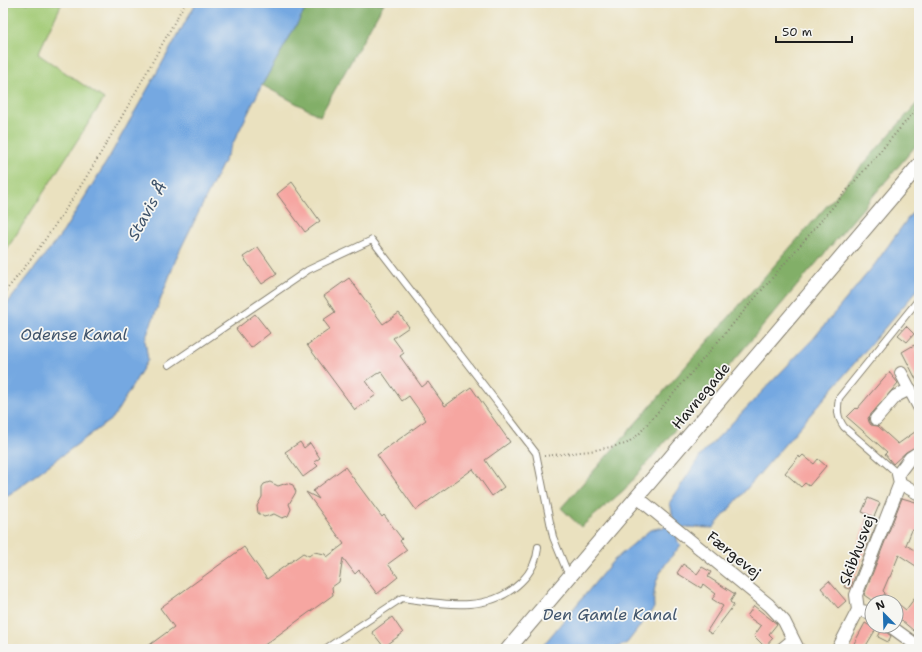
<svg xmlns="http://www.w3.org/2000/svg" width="922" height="652" font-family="'Shantell Sans',sans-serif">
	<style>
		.green { fill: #a3cb76; stroke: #607449 }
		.forest { fill: #82af67; stroke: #4f6642 }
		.water { fill: #75a8e1; stroke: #48627e }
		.building { fill: #f6a6a1 }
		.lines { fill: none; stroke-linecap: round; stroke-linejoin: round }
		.service-casing { stroke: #837e6e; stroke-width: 8 }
		.minor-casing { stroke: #837e6e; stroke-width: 14 }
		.tertiary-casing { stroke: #837e6e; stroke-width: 16 }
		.path { stroke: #837e6e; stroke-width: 2; stroke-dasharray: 1 3; stroke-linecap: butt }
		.service { stroke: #fff; stroke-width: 6 }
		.minor { stroke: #fff; stroke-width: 12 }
		.tertiary { stroke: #fff; stroke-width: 14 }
		.labels { text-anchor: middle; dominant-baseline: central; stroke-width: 3.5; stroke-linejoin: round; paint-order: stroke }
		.street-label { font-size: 15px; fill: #1c1c1c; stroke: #f6f6f2 }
		.water-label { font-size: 16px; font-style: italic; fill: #40546b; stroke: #f6f6f2 }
	</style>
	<rect width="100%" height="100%" fill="#f6f6f2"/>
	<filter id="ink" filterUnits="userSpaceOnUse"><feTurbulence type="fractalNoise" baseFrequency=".025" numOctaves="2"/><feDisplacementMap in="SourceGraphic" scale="8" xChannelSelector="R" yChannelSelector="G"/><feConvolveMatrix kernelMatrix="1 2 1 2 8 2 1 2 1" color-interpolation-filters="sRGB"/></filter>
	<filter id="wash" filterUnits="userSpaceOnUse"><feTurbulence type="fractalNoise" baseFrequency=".012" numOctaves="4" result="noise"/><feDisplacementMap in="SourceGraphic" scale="16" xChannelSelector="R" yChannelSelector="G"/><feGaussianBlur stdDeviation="0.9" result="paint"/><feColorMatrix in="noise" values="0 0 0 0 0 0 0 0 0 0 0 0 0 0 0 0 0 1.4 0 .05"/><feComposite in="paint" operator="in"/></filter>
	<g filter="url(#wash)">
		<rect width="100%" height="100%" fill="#eae1bf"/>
		<path class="green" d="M3,3H62L38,54L104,99L3,255Z"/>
		<path class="forest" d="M309,3H384L320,116L262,85Z
			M919,101V142L624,490L581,527L561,508Z"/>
		<path class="water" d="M196,3H309L262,85L178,254L145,340L148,360L113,418L3,499V309L63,232L107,161Z
			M919,203V288L713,528L685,527L677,537L678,542L681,545C662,568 652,578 654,608L627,643L613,649H540L613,561L650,530L664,527L673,518L670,502L701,455L813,339L875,264Z"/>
		<g id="blocks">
			<path class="building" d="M292,182L320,221L305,232L277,194Z
				M258,247L277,274L262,284L243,257Z
				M349,278L383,324L399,313L409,327L393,338L404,353L400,356L422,387L428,382L445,406L471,387L510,442L485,460L504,487L492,496L473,469L416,510L377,455L426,420L409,396L402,401L381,371L366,381L376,395L355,410L307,345L330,329L323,320L335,312L324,296Z
				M255,314L270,333L251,348L236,329Z
				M906,326L914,334L907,342L898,335Z
				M914,345L919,356V385L902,352Z
				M889,372L898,383L868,418L869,422L871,425L878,426L898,444L919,429V445L906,452L893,464L885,454L887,452L847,417L856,408L857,409Z
				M300,442L304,448L310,443L320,458L314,462L318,466L303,477L285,452Z
				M803,455L814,464L818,459L826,466L809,486L805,483L801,487L785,473L799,456L800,458Z
				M345,467L382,517L384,515L402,539L400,541L407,550L388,564L398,577L377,594L359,570L355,574L343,558L339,582L332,587L333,595L259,649H144L174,627L160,608L244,547L267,579L303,553L309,556L314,552L325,554L327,557L344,544L306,492L319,499L313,491Z
				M270,482L278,486L287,483L293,485L296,492L289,504L291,509L288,516L282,518L274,514L264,517L258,513L257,506L262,497V487L264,484Z
				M868,498L880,503L874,517L862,512Z
				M902,498L919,503V532L912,530L906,545L919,553V568L899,555L890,577H889L883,591L885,593L881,602H874L864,595Z
				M867,516L878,520L850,589L844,587Z
				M683,564L697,574L702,567L711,572L708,577L735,594L730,602L734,605L712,634L707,631L723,606L712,599L716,594L703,584L701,588L677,573Z
				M829,581L846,601L838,608L821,588Z
				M919,592V610L915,616L917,618L919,615V635L896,616V602L906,610Z
				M754,606L777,624L769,634L773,638L765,647L754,636L761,626L747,616Z
				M392,617L403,633L384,647L372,632Z
				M865,623L876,629L864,649H851Z
				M882,629L891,636L888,642L878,637Z"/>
		</g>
	</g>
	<g filter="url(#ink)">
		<use href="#blocks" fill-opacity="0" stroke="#837e6e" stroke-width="1"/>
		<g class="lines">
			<defs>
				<path id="service" d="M169,365L308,270L372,240L536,453L553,537L566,569L571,575
					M898,474L844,427C837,417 837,410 839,398L919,299
					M325,649L402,598C443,604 489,614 521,582C531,572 537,561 538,547"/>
				<path id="minor" d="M901,373L919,407
					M876,419L896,396L910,389
					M900,483L919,494
					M637,497L769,605L784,621L798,649
					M858,610L872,613
					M890,626L919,647
					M782,649L793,640
					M838,649L858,610L856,595L900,483L898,474L910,458L919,452"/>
				<path id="tertiary" d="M508,649L919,165"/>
			</defs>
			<use href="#service" class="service-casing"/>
			<use href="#minor" class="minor-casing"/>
			<use href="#tertiary" class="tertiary-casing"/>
			<path class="path" d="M3,294C77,206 129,103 185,3
				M544,456L590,451L626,444L639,434L919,106"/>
			<use href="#service" class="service"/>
			<use href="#minor" class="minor"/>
			<use href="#tertiary" class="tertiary"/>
		</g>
	</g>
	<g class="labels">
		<g class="street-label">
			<text transform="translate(701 396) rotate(-50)">Havnegade</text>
			<text transform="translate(857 550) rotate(-69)">Skibhusvej</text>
			<text transform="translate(734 555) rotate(39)">Færgevej</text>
		</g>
		<g class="water-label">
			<text transform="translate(147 211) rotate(-61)">Stavis Å</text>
			<text x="74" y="334">Odense Kanal</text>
			<text x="610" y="614">Den Gamle Kanal</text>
		</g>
	</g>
	<rect width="922" height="652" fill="none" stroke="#f6f6f2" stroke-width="16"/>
	<g transform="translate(884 614) rotate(337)"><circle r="19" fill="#f6f6f2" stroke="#9f9f9c"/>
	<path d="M0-3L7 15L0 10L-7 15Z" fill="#1f6fb2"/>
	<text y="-6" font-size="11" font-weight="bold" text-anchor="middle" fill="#1c1c1c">N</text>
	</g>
	<path d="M776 36v6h76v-6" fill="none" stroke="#1c1c1c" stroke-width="2"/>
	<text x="782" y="36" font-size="12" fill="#1c1c1c" stroke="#f6f6f2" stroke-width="3" paint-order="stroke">50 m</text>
</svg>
